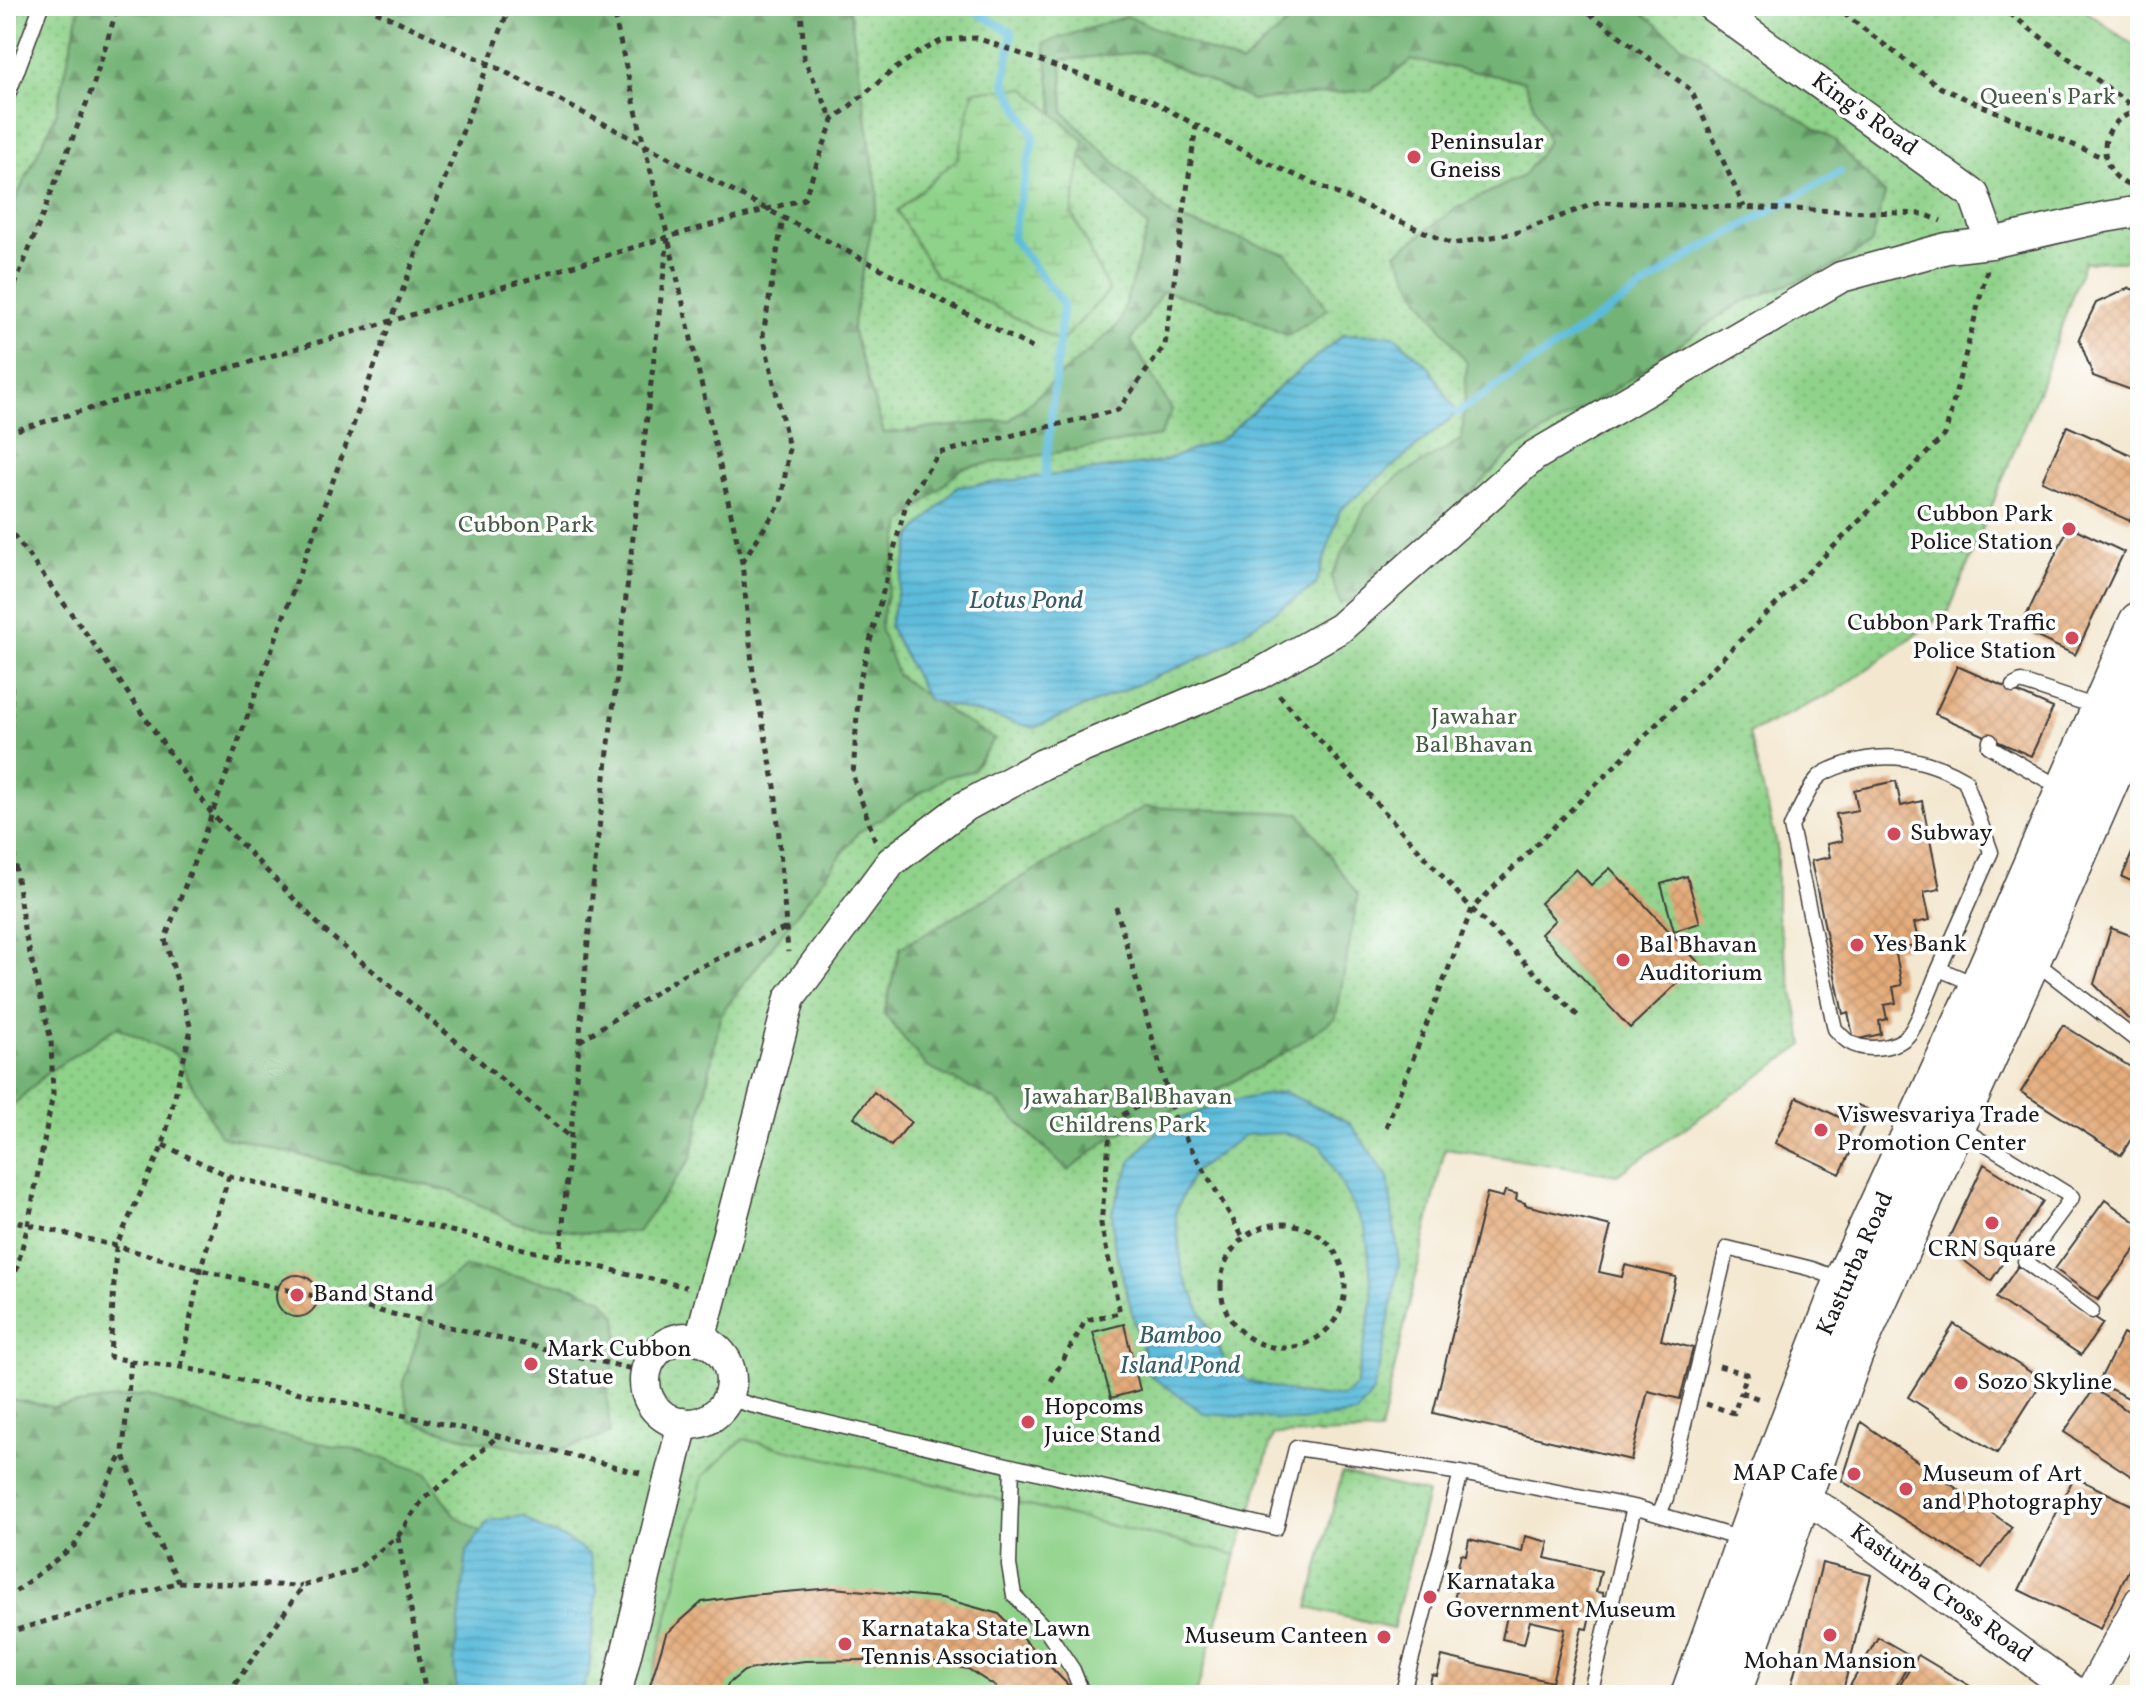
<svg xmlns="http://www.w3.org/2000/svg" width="2146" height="1701" font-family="Vollkorn,serif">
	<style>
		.green { fill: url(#green-dots); stroke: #567753; stroke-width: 2 }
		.forest { fill: url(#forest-firs); stroke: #486849; stroke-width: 2 }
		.wetland { fill: url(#wetland-marsh); stroke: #567753; stroke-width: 2 }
		.pitch { fill: #8fd28a; stroke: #567753; stroke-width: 2 }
		.water { fill: url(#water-rules); stroke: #3c6c7c; stroke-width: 2; fill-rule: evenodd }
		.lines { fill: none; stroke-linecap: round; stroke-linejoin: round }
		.stream { stroke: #5dbcdb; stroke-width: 8 }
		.building { fill: url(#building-cross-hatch) }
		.lane-casing { stroke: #3c3a37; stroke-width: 17 }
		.street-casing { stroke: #3c3a37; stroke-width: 33 }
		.secondary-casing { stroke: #3c3a37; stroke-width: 45 }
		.path { stroke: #3c3a37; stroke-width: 5; stroke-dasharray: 6 6; stroke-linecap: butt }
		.lane { stroke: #fff; stroke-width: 14 }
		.street { stroke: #fff; stroke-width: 30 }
		.secondary { stroke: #fff; stroke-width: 42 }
		.poi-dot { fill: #d1495b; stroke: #fff; stroke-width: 3 }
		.labels { text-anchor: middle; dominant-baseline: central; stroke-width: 7; stroke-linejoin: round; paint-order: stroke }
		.park-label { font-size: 24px; fill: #445c42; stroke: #fff }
		.street-label { font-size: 24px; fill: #1c1c1c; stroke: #fff }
		.poi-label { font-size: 24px; fill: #1c1c1c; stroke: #fff; text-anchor: start }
		.water-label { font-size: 26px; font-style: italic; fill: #365c68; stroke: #fff }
	</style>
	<defs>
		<pattern id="green-dots" width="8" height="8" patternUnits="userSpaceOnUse" patternTransform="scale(2)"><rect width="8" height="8" fill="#8fd28a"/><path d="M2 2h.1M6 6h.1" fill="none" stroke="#7bb476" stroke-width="1.8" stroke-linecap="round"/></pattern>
		<pattern id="forest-firs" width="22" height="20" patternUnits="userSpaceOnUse" patternTransform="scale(2)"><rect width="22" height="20" fill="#73b476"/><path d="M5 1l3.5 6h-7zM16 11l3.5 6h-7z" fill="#5e9260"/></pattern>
		<pattern id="wetland-marsh" width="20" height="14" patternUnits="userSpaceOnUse" patternTransform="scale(2)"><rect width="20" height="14" fill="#8fd28a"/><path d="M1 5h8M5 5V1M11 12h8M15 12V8" fill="none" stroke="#7bb476"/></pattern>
		<pattern id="water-rules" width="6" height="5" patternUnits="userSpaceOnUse" patternTransform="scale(2)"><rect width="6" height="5" fill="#5dbcdb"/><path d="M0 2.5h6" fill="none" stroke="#50a1bb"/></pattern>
		<pattern id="building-cross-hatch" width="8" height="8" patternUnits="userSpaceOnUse" patternTransform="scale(2)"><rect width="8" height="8" fill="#e4ab7a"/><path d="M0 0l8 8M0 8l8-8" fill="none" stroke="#c39369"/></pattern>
	</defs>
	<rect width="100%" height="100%" fill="#fff"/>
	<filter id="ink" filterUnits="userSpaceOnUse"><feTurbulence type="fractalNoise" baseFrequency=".0125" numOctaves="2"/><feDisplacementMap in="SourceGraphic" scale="16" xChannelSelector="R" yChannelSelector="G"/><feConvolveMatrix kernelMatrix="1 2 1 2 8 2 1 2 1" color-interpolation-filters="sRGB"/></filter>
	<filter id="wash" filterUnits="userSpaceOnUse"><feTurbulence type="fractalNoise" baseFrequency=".006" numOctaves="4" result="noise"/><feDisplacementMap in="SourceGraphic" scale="32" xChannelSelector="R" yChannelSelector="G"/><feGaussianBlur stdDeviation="1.8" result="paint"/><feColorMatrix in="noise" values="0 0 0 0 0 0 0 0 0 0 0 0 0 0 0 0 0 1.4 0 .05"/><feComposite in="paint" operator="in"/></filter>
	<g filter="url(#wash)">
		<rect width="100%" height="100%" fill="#f3e7cf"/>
		<path class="green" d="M21,6H2079L2140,50V260L2084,262L2040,387L1949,611L1835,692L1749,733L1777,845V916L1804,1045L1617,1175L1445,1149L1380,1432L1273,1435L1248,1521L1236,1555L743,1439L703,1476L648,1695H6V47Z
			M1342,1473L1427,1493L1393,1629L1308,1608Z"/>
		<path class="forest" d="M80,6H849L878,194L852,329L884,433L1010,420L1119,324L1148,227L1057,131L1044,43L1127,16L1241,64L1289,22L1275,6H1635L1680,44L1834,140L1885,194L1871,244L1833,267L1738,304L1614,390L1511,452L1461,503L1362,596L1340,604L1331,576L1366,506L1395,479L1462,439L1467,363L1420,298L1396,253L1458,207L1523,176L1548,141L1524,81L1412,60L1372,90L1252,100L1143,52L1062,60L1064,112L1100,148L1173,217L1287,254L1328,309L1288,336L1236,312L1163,291L1131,340L1172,410L1160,436L962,468L902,523L880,628L898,676L954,715L994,739L972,771L946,777L858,833L721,1014L692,1157L637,1232L586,1233L515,1223L454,1192L220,1136L175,1054L117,1027L47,1073L6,1112V228L13,205L56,114Z
			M1144,807L1300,813L1358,896L1336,1018L1281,1055L1205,1097L1114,1135L1068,1171L995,1100L927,1067L884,1014L900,948Z
			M466,1267L574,1287L602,1299L617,1316L618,1346L607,1395L610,1434L547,1454L466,1438L410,1421L403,1383L433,1290Z
			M146,1395L241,1428L361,1451L427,1473L455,1516L531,1562L565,1695H6V1398L53,1407Z"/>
		<path class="wetland" d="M1025,88L1084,141L1072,213L1109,291L1061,342L935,275L897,211L958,158L973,91Z"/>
		<path class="pitch" d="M743,1439L1236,1555L1196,1695H648L703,1476Z"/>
		<path class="water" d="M1344,334L1394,335L1429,367L1457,413L1340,510L1316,585L1210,654L1034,728L928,700L889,626L912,535L957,487L1160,462L1222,439L1284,383Z
			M1284,1092L1349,1122L1388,1177L1399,1264L1384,1347L1373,1392L1356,1414L1300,1421L1205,1414L1151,1376L1134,1320L1114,1244L1112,1211L1132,1160L1162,1125L1230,1101ZM1285,1133L1321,1145L1366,1231L1373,1299L1356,1386L1342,1397L1305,1395L1248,1381L1225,1361L1183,1274L1175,1213L1193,1173L1245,1135Z
			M523,1516L541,1529L566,1539L590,1555L597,1590L589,1672L581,1695H457L454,1665L467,1551L488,1521Z"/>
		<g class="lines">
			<path class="stream" d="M979,6L977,12L1012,33L1005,83L1034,136L1012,237L1063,304L1045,476
				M1457,413L1692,254L1840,172"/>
		</g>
		<g id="blocks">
			<path class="building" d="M2129,288L2140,292V386L2131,390L2093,376L2079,338L2096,303Z
				M2067,426L2140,459V499L2130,521L2042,481Z
				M2069,526L2124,552L2075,655L2020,629Z
				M1957,666L2053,708L2031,756L1935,714Z
				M1896,781L1901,806L1922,801L1940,889L1924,892L1930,920L1914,923L1919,944L1895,949L1902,985L1893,987L1896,1003L1884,1005L1887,1019L1879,1021L1881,1034L1854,1040L1848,1012L1843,1014L1811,861L1830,857L1827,844L1842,841L1836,814L1858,810L1854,790Z
				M2140,834V885L2122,877Z
				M1610,868L1699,963L1630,1028L1541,934L1555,920L1540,903L1576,869L1591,885Z
				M1687,876L1700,923L1674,931L1661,884Z
				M2111,928L2140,939V1023L2127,1018L2094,984Z
				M2063,1025L2140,1073V1125L2121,1155L2021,1092Z
				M874,1092L911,1122L891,1146L854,1117Z
				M1797,1097L1839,1117L1844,1106L1855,1111L1858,1105L1871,1111L1840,1174L1775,1143Z
				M1984,1164L2043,1201L1991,1281L1945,1246Z
				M1505,1191L1517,1194L1516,1200L1525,1203V1205L1611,1226L1599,1272L1622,1277L1625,1265L1676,1277L1661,1340L1693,1348L1680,1399L1648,1391L1631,1460L1433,1413L1487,1193L1503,1197Z
				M2105,1200L2140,1225V1243L2098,1300L2055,1269Z
				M2018,1266L2103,1323L2081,1355L1996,1298Z
				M276 1296a21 21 0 1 1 42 0a21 21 0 1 1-42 0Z
				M2140,1305V1326L2131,1320Z
				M1124,1324L1140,1390L1111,1398L1093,1332Z
				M1954,1324L2043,1380L1997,1453L1908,1397Z
				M2123,1334L2140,1343V1404L2098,1383Z
				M2094,1389L2140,1419V1482L2064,1432Z
				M1861,1422L2012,1527L1982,1568L1842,1481Z
				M2074,1477L2140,1509V1547L2100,1629L2019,1590Z
				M1525,1536L1549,1542L1545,1558L1601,1571L1596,1592L1603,1593L1604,1605L1597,1616L1590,1615L1587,1629L1582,1628L1566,1695H1427L1432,1675L1437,1676L1442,1656L1552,1682L1565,1629L1530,1621L1524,1644L1502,1639L1507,1616L1453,1603L1458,1584L1454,1583L1461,1554L1466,1555L1469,1539L1522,1552Z
				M1822,1563L1871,1575L1842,1695H1789Z
				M833,1588L942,1598L999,1614L1070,1687V1695H996V1687L968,1669L920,1659L805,1661L773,1665L744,1671L728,1684L723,1695H650V1685L666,1634L702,1602L749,1595Z
				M1878,1637L1913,1657L1891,1695H1853L1847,1691Z
				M1918,1655L1985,1695H1894Z"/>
		</g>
	</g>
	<g filter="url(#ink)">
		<use href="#blocks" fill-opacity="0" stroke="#3c3a37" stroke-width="2"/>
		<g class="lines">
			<defs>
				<path id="lane" d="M6,100L41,6
					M2013,686L2021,682L2100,708
					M1990,741L1989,746L2045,779L2065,787
					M2034,961L2140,1043
					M1939,969C1932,985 1919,1022 1909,1034C1897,1049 1865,1052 1849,1042C1844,1039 1840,1034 1835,1029L1791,827C1796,817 1811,784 1818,778C1824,771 1837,767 1846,764C1888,750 1927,758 1965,780L1991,852L1939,969L1977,985
					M1959,1127L2072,1197L2025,1261L2092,1311
					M728,1398L751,1405L1276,1528L1296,1448L1461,1473L1634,1507L1744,1540
					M1012,1466L1009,1565L1014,1595L1044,1627L1073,1670L1083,1695
					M1659,1514L1666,1498L1727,1248L1812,1269L1841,1280
					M1402,1695L1461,1473
					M1590,1695L1634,1507"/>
				<path id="street" d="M1712,6L1974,195L1991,243
					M645 1381a43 43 0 1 1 86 0a43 43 0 1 1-86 0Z
					M700,1340L790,998L891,862L962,808L1043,764L1259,674L1340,628L1534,456L1841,277L1947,248L1991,243L2105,217L2140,211
					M1799,1498L1826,1511L2079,1695
					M616,1695L683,1423
					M2089,1695L2140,1601"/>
				<path id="secondary" d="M1692,1695L1772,1472L1845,1282L1981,987L2140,623
					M1729,1695L1852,1353L2030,958L2140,706"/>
			</defs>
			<use href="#lane" class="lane-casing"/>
			<use href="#street" class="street-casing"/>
			<use href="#secondary" class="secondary-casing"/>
			<path class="path" d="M365,6L488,63L1036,350
				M801,6L804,59L833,120
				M1580,6L1691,90L1744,207
				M1834,6L1941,88L2104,158
				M2000,6L2138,111
				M2128,185C2102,173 2096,137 2120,119C2125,115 2132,113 2138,111
				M669,242L742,562L753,673L775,786L788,952
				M6,308L92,89L118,6
				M6,433L391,321L510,6
				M6,525L93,643L212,814L325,931L570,1137
				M742,562L781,503L789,448L763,335L783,218
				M6,639L12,654L9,822L24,929L51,1040L53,1094L28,1225L6,1309
				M1279,695L1472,909L1578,1016
				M875,840L853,776L859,683L907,500L939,453L1118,410L1165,345L1196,126
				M1116,907L1175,1120L1244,1239
				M580,1041L684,974L786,928
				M1386,1127L1472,909L1945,435L1987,270
				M163,1145L229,1176L560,1258L686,1287
				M6,1219L116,1246L209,1272L646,1372
				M1221 1286a62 62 0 1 1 124 0a62 62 0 1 1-124 0Z
				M560,1258L595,863L668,237L644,145L612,6
				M131,1361L123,1452L149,1525L179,1582
				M1719,1366L1747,1374L1741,1392L1762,1400
				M181,1367L200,1270L229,1176
				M1051,1381L1086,1320L1120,1313L1101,1224L1111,1122L1166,1090
				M1706,1404L1734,1413L1741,1392
				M640,1473L498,1436L181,1367L131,1361L110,1357L116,1246L163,1145L191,1029L165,939L212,814L391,321L668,237L804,199L833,120L891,72L919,52L943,40L977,38L1152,101L1256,158L1452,244L1515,233L1599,202L1924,214L1941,221
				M398,1537L426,1695
				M6,1599L75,1545L123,1453
				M6,1633L179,1582L302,1586
				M231,1695L234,1685L303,1586L356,1570L398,1536L424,1498L450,1479L498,1436"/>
			<use href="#lane" class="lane"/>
			<use href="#street" class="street"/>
			<use href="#secondary" class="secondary"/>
		</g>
	</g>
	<g class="poi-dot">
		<circle cx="1414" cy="157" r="8"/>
		<circle cx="2069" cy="529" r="8"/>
		<circle cx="2072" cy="638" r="8"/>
		<circle cx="1894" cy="834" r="8"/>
		<circle cx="1857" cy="945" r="8"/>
		<circle cx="1623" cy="960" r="8"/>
		<circle cx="1821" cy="1130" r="8"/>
		<circle cx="1992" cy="1223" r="8"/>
		<circle cx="297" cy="1295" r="8"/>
		<circle cx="531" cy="1364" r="8"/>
		<circle cx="1961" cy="1383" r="8"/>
		<circle cx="1028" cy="1422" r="8"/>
		<circle cx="1854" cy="1474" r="8"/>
		<circle cx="1906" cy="1489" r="8"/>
		<circle cx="1430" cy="1597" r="8"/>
		<circle cx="1830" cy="1635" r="8"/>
		<circle cx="1384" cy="1637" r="8"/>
		<circle cx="845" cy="1644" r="8"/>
	</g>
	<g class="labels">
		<g class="park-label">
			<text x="2048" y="98">Queen's Park</text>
			<text x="526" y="526">Cubbon Park</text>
			<text x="1474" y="718">Jawahar<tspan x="1474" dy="28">Bal Bhavan</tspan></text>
			<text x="1128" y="1098">Jawahar Bal Bhavan<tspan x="1128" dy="28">Childrens Park</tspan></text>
		</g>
		<g class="street-label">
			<text transform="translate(1864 115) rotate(36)">King's Road</text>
			<text transform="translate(1856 1264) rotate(-66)">Kasturba Road</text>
			<text transform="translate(1941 1594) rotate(36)">Kasturba Cross Road</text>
		</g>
		<g class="poi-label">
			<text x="1430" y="143">Peninsular<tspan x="1430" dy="28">Gneiss</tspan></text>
			<text x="2053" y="515" text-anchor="end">Cubbon Park<tspan x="2053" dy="28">Police Station</tspan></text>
			<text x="2056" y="624" text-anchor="end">Cubbon Park Traffic<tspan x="2056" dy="28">Police Station</tspan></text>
			<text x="1910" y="834">Subway</text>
			<text x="1873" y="945">Yes Bank</text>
			<text x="1639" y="946">Bal Bhavan<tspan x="1639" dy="28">Auditorium</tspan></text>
			<text x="1837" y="1116">Viswesvariya Trade<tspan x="1837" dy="28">Promotion Center</tspan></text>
			<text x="1992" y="1250" text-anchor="middle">CRN Square</text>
			<text x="313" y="1295">Band Stand</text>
			<text x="547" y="1350">Mark Cubbon<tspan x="547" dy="28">Statue</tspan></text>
			<text x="1977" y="1383">Sozo Skyline</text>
			<text x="1044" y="1408">Hopcoms<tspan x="1044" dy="28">Juice Stand</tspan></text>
			<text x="1838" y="1474" text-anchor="end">MAP Cafe</text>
			<text x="1922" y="1475">Museum of Art<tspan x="1922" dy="28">and Photography</tspan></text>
			<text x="1446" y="1583">Karnataka<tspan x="1446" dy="28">Government Museum</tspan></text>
			<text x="861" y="1630">Karnataka State Lawn<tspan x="861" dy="28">Tennis Association</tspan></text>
			<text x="1368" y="1637" text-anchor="end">Museum Canteen</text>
			<text x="1830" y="1662" text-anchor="middle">Mohan Mansion</text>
		</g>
		<g class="water-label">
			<text x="1026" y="601">Lotus Pond</text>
			<text x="1180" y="1336">Bamboo<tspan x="1180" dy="30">Island Pond</tspan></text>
		</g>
	</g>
	<rect width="2146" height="1701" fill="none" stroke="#fff" stroke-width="32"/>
</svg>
